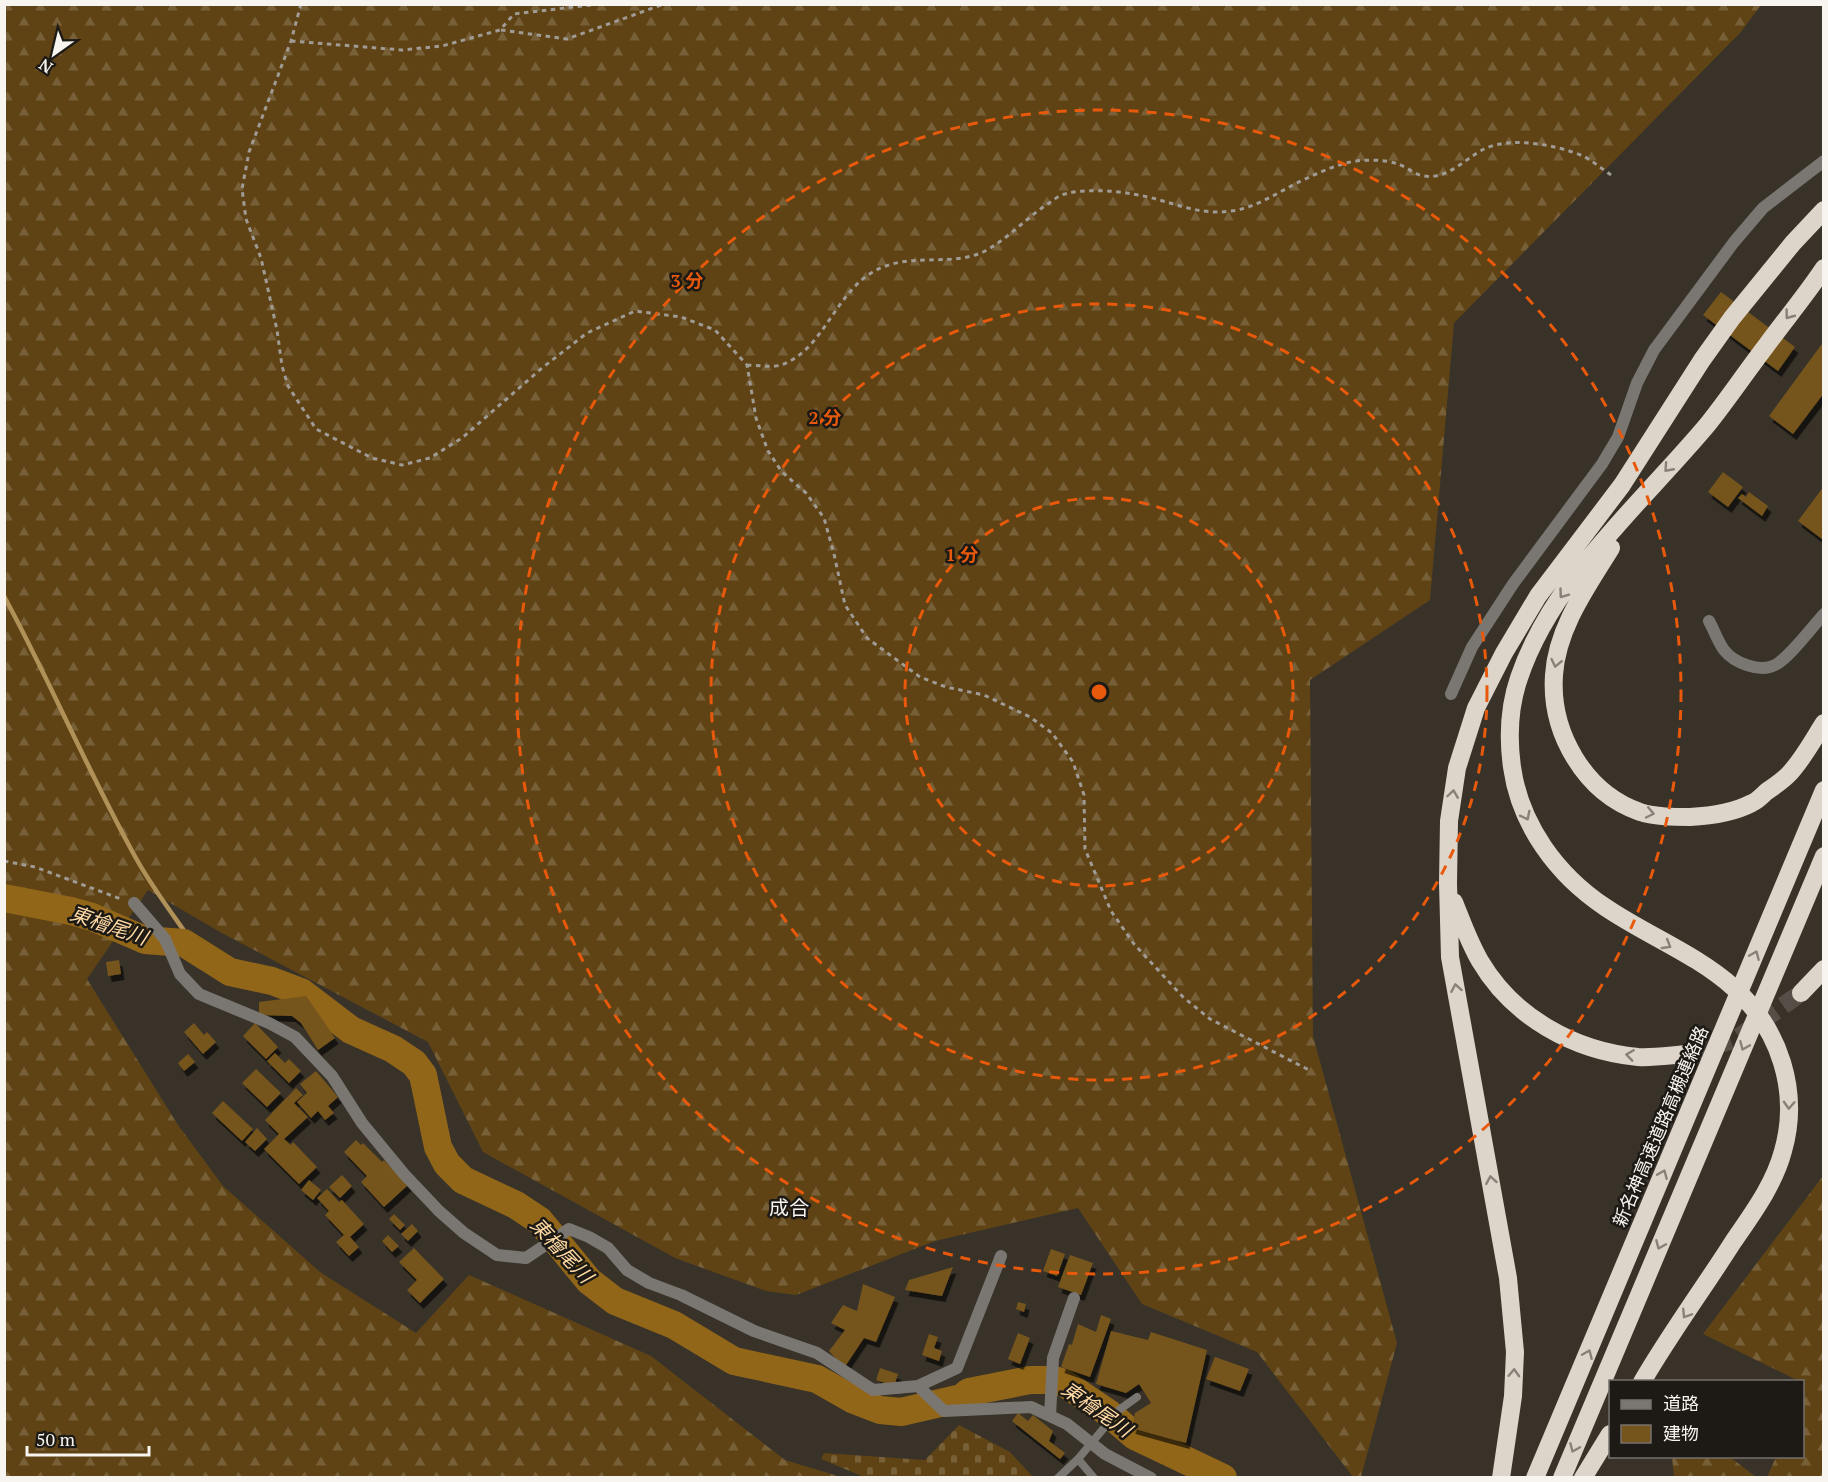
<svg xmlns="http://www.w3.org/2000/svg" width="1828" height="1482" font-family="'PT Serif','Noto Sans JP',serif">
	<style>
		.forest { fill: url(#forest-firs) }
		.cemetery { fill: url(#cemetery-stones) }
		.lines { fill: none; stroke-linecap: round; stroke-linejoin: round }
		.stream { stroke: #b09158; stroke-width: 4.5 }
		.river { stroke: #916618; stroke-width: 28 }
		.building { fill: #76551d; filter: url(#shadow) }
		.highway-tunnel { stroke: #554f47; stroke-width: 18; stroke-dasharray: 18 9; stroke-linecap: butt }
		.path { stroke: #a09b95; stroke-width: 3; stroke-dasharray: 4.5 4.5; stroke-linecap: butt }
		.lane { stroke: #7a7773; stroke-width: 8 }
		.street { stroke: #7a7773; stroke-width: 12 }
		.highway { stroke: #ddd5ca; stroke-width: 18 }
		.oneway { stroke: #878179 }
		.ring { fill: none; stroke: #e8590c; stroke-width: 3; stroke-dasharray: 10 8 }
		.labels { text-anchor: middle; dominant-baseline: central; stroke-width: 5; stroke-linejoin: round; paint-order: stroke }
		.street-label { font-size: 18px; fill: #f8f4ef; stroke: #1d1a16 }
		.water-label { font-size: 20px; font-style: italic; fill: #ffdaa4; stroke: #1d1a16 }
		.neighbourhood-label { font-size: 20px; fill: #f8f4ef; stroke: #1d1a16 }
		.centre { fill: #e8590c; stroke: #1d1a16; stroke-width: 3 }
		.ring-label { font-size: 18px; text-anchor: middle; font-weight: bold; fill: #e8590c; stroke: #1d1a16; stroke-width: 5; stroke-linejoin: round; paint-order: stroke }
	</style>
	<defs>
		<pattern id="forest-firs" width="22" height="20" patternUnits="userSpaceOnUse" patternTransform="scale(1.5)"><rect width="22" height="20" fill="#5f4315"/><path d="M5 1l3.5 6h-7zM16 11l3.5 6h-7z" fill="#775f37"/></pattern>
		<pattern id="cemetery-stones" width="16" height="16" patternUnits="userSpaceOnUse" patternTransform="scale(1.5)"><rect width="16" height="16" fill="#5f4315"/><path d="M2 7V4a2 2 0 0 1 4 0v3zM10 15v-3a2 2 0 0 1 4 0v3z" fill="#775f37"/></pattern>
		<filter id="shadow"><feDropShadow dx="3.5" dy="6" stdDeviation="0" flood-color="#0009"/></filter>
	</defs>
	<rect width="100%" height="100%" fill="#383229"/>
	<path class="forest" d="M5,5H1761L1740,33L1454,323L1430,600L1310,680L1313,1036L1397,1343L1361,1477H1353L1257,1352L1142,1304L1078,1208L935,1241L796,1295L766,1291L675,1258L483,1152L428,1042L220,932L148,890L87,979L178,1125L223,1186L320,1272L416,1333L469,1275L651,1356L785,1460L841,1477L5,1478Z
		M1823,1176V1477H1767L1776,1457L1802,1456V1391L1805,1384L1703,1334Z
		M1672,1457H1730L1756,1477H1674Z"/>
	<path class="cemetery" d="M959,1425L1010,1452L1033,1477H864L821,1459L824,1453L925,1460Z"/>
	<g class="lines">
		<path class="stream" d="M4,596C51,683 89,774 137,860C155,892 178,921 198,951"/>
		<path class="river" d="M4,898L71,911L92,917L145,940L184,943L230,972L272,981L301,992L351,1030L393,1049L414,1063L423,1075L438,1147L447,1164L463,1180L516,1205L540,1221L589,1281L615,1301L674,1325L734,1361L817,1379L854,1400L880,1410L901,1412L962,1398L969,1392L1030,1380H1054L1064,1383L1107,1412L1135,1436L1223,1478"/>
	</g>
	<path class="building" d="M1721,292L1795,347L1778,371L1703,315Z
		M1824,341V393L1793,434L1769,416Z
		M1723,472L1743,487L1728,507L1708,492Z
		M1824,486V537L1822,539L1798,521Z
		M1749,492L1768,506L1762,516L1738,498L1742,494L1746,497Z
		M119,960L121,974L108,976L106,962Z
		M306,996L335,1038L318,1050L301,1023L292,1016L259,1015V1002Z
		M194,1023L204,1035L207,1032L216,1042L203,1054L184,1032Z
		M255,1023L278,1047L266,1059L243,1036Z
		M275,1053L285,1063L289,1059L301,1071L289,1083L267,1061Z
		M188,1054L195,1062L184,1071L178,1063Z
		M256,1069L281,1093L267,1107L242,1083Z
		M316,1071L338,1097L328,1106L334,1113L325,1120L318,1111L311,1118L297,1102L307,1093L300,1084Z
		M296,1088L303,1095L294,1103L308,1117L284,1139L291,1145L293,1142L317,1167L299,1184L264,1149L279,1134L265,1120Z
		M223,1101L253,1129L242,1141L212,1113Z
		M257,1128L267,1139L255,1151L245,1142Z
		M356,1140L361,1145L363,1143L382,1162L384,1160L408,1185L384,1207L361,1182L367,1176L344,1152Z
		M342,1175L352,1186L340,1198L329,1187Z
		M309,1180L321,1190L313,1200L301,1190Z
		M327,1189L339,1202L342,1200L364,1224L350,1237L359,1247L349,1256L336,1242L344,1235L325,1215L329,1211L317,1198Z
		M394,1214L405,1225L400,1230L389,1219Z
		M412,1224L418,1231L408,1241L401,1234Z
		M388,1235L399,1246L392,1252L382,1241Z
		M414,1248L444,1279L420,1303L407,1290L417,1280L399,1262Z
		M1051,1249L1065,1254L1057,1276L1043,1271Z
		M1070,1255L1093,1263L1081,1295L1058,1287Z
		M953,1267L942,1296L905,1290L909,1280Z
		M863,1284L895,1297L876,1342L864,1338L844,1368L829,1351L845,1330L831,1323L843,1305L857,1311Z
		M1018,1302L1026,1304L1024,1312L1016,1309Z
		M1101,1315L1111,1319L1090,1377L1061,1367L1069,1344L1072,1345L1078,1324L1096,1332Z
		M1111,1331L1148,1340L1151,1332L1207,1350L1186,1443L1132,1428L1135,1413L1151,1403L1139,1384L1126,1393L1096,1384Z
		M1018,1333L1030,1338L1020,1364L1008,1359Z
		M929,1334L938,1337L934,1348L942,1351L939,1361L922,1355Z
		M1215,1357L1249,1369L1240,1391L1206,1379Z
		M880,1368L898,1374L894,1386L876,1380Z
		M1018,1413L1028,1421L1033,1415L1053,1431L1049,1441L1065,1453L1060,1459L1012,1421Z"/>
	<g class="lines">
		<path class="highway-tunnel" d="M1688,1054L1736,1039L1801,993"/>
		<path class="path" d="M301,4L291,41L249,152L242,189L246,219L261,258L277,330L282,366L288,386L316,429L372,458L402,465L430,458L462,438L542,368L587,333L635,311L681,317L715,330L747,365L756,418L768,451L782,472L806,493L824,518L834,554L845,605L867,638L920,677L946,687L984,695L1030,717L1052,733L1073,762L1084,795L1085,849L1111,911L1134,944L1183,997L1210,1019L1309,1070
			M501,30L567,39L664,4
			M291,41L402,50L442,46L500,30L514,14L599,4
			M747,365C757,365 772,368 781,365C827,349 835,286 883,267C915,254 952,266 983,252C1007,240 1026,218 1049,203C1054,200 1059,195 1065,194C1091,187 1130,192 1156,199C1181,206 1204,215 1231,211C1252,209 1274,195 1293,185C1309,177 1328,168 1346,163C1361,159 1384,159 1398,164C1407,167 1415,175 1424,176C1447,180 1466,158 1484,149C1511,136 1557,145 1583,156C1593,161 1602,169 1611,175
			M4,861L35,867L121,899"/>
		<path class="lane" d="M1078,1459L1119,1410L1137,1397
			M1058,1478L1078,1459L1094,1478"/>
		<path class="street" d="M1709,621C1714,630 1718,642 1724,650C1734,663 1760,673 1775,665C1789,658 1812,627 1824,614
			M1451,694L1472,647L1513,584L1602,464L1618,437L1637,383L1654,350L1734,242L1763,208L1824,161
			M134,903L165,939L180,974L199,994L269,1023L295,1037L332,1076L362,1123L404,1174L439,1211L464,1233L497,1255L526,1258L569,1229L589,1237L608,1248L627,1270L649,1283L681,1295L754,1331L817,1353L873,1390L918,1386L957,1368L1001,1256
			M918,1386L944,1411L1031,1407L1067,1424L1105,1454L1151,1478
			M1050,1416L1053,1358L1074,1298"/>
		<path class="highway" d="M1611,548C1587,587 1557,628 1554,675C1550,733 1585,793 1640,812C1656,817 1674,817 1690,817C1710,816 1733,813 1752,803C1757,801 1762,796 1766,792C1773,787 1781,782 1788,775C1802,761 1813,740 1824,723
			M1454,902C1462,922 1469,942 1480,961C1513,1017 1574,1051 1638,1057C1654,1058 1672,1055 1688,1054
			M1801,993L1824,969
			M1642,1382C1670,1334 1703,1289 1733,1242C1752,1214 1774,1185 1783,1151C1800,1092 1780,1029 1734,988C1696,954 1646,935 1605,907C1557,875 1520,825 1512,767C1508,738 1509,707 1519,678C1552,579 1642,503 1708,424C1728,399 1746,372 1766,346C1785,320 1806,295 1824,268
			M1501,1478L1513,1396L1515,1352L1508,1278L1450,957L1448,883L1449,821L1457,768L1476,708L1504,653L1538,596L1622,485L1702,360L1732,318L1793,243L1824,210
			M1535,1478L1824,790
			M1562,1478L1824,856
			M1583,1478L1610,1434"/>
	</g>
	<defs><path id="oneway-chevron" d="M-2-3.5L2.5 0L-2 3.5" fill="none" stroke-width="1.6" stroke-linecap="round" stroke-linejoin="round" transform="scale(1.5)"/></defs>
	<g class="oneway">
		<use href="#oneway-chevron" transform="translate(1789 315) rotate(127)"/>
		<use href="#oneway-chevron" transform="translate(1668 468) rotate(132)"/>
		<use href="#oneway-chevron" transform="translate(1563 594) rotate(126)"/>
		<use href="#oneway-chevron" transform="translate(1556 663) rotate(102)"/>
		<use href="#oneway-chevron" transform="translate(1453 794) rotate(-82)"/>
		<use href="#oneway-chevron" transform="translate(1650 813) rotate(12)"/>
		<use href="#oneway-chevron" transform="translate(1526 816) rotate(63)"/>
		<use href="#oneway-chevron" transform="translate(1667 945) rotate(31)"/>
		<use href="#oneway-chevron" transform="translate(1755 955) rotate(-67)"/>
		<use href="#oneway-chevron" transform="translate(1456 988) rotate(-100)"/>
		<use href="#oneway-chevron" transform="translate(1744 1046) rotate(113)"/>
		<use href="#oneway-chevron" transform="translate(1630 1055) rotate(-172)"/>
		<use href="#oneway-chevron" transform="translate(1789 1105) rotate(93)"/>
		<use href="#oneway-chevron" transform="translate(1663 1174) rotate(-67)"/>
		<use href="#oneway-chevron" transform="translate(1491 1180) rotate(-100)"/>
		<use href="#oneway-chevron" transform="translate(1660 1245) rotate(113)"/>
		<use href="#oneway-chevron" transform="translate(1686 1314) rotate(123)"/>
		<use href="#oneway-chevron" transform="translate(1588 1354) rotate(-67)"/>
		<use href="#oneway-chevron" transform="translate(1514 1373) rotate(-88)"/>
		<use href="#oneway-chevron" transform="translate(1574 1448) rotate(113)"/>
	</g>
	<g class="ring">
		<circle cx="1099" cy="692" r="194"/>
		<circle cx="1099" cy="692" r="388"/>
		<circle cx="1099" cy="692" r="582"/>
	</g>
	<g class="labels">
		<g class="street-label">
			<text transform="translate(1660 1126) rotate(-67)">新名神高速道路高槻連絡路</text>
		</g>
		<g class="water-label">
			<text transform="translate(109 925) rotate(19)">東檜尾川</text>
			<text transform="translate(562 1250) rotate(47)">東檜尾川</text>
			<text transform="translate(1097 1409) rotate(35)">東檜尾川</text>
		</g>
		<g class="neighbourhood-label">
			<text x="789" y="1207">成合</text>
		</g>
	</g>
	<circle cx="1099" cy="692" r="9" class="centre"/>
	<g class="ring-label">
		<text x="687" y="287">3 分</text>
		<text x="825" y="424">2 分</text>
		<text x="962" y="561">1 分</text>
	</g>
	<rect width="1828" height="1482" fill="none" stroke="#f8f4ef" stroke-width="12"/>
	<rect x="1609" y="1380" width="195" height="78" fill="#1d1a16" stroke="#75716d" stroke-width="1.5"/>
	<rect x="1621" y="1400" width="30" height="9" fill="#7a7773" stroke="#75716d" stroke-width="1.5"/>
	<text x="1663" y="1410" font-size="18" fill="#f8f4ef">道路</text>
	<rect x="1621" y="1425" width="30" height="18" fill="#76551d" stroke="#75716d" stroke-width="1.5"/>
	<text x="1663" y="1440" font-size="18" fill="#f8f4ef">建物</text>
	<g transform="translate(54 54) rotate(214)" stroke="#1d1a16" stroke-width="4.5" paint-order="stroke">
	<path d="M0-4.5L10 22L0 15L-10 22Z" fill="#f8f4ef"/>
	<text y="-9" font-size="16" font-weight="bold" text-anchor="middle" fill="#f8f4ef">N</text>
	</g>
	<path d="M27 1446v9h122v-9" fill="none" stroke="#f8f4ef" stroke-width="3"/>
	<text x="36" y="1446" font-size="18" fill="#f8f4ef" stroke="#1d1a16" stroke-width="4.5" paint-order="stroke">50 m</text>
</svg>
